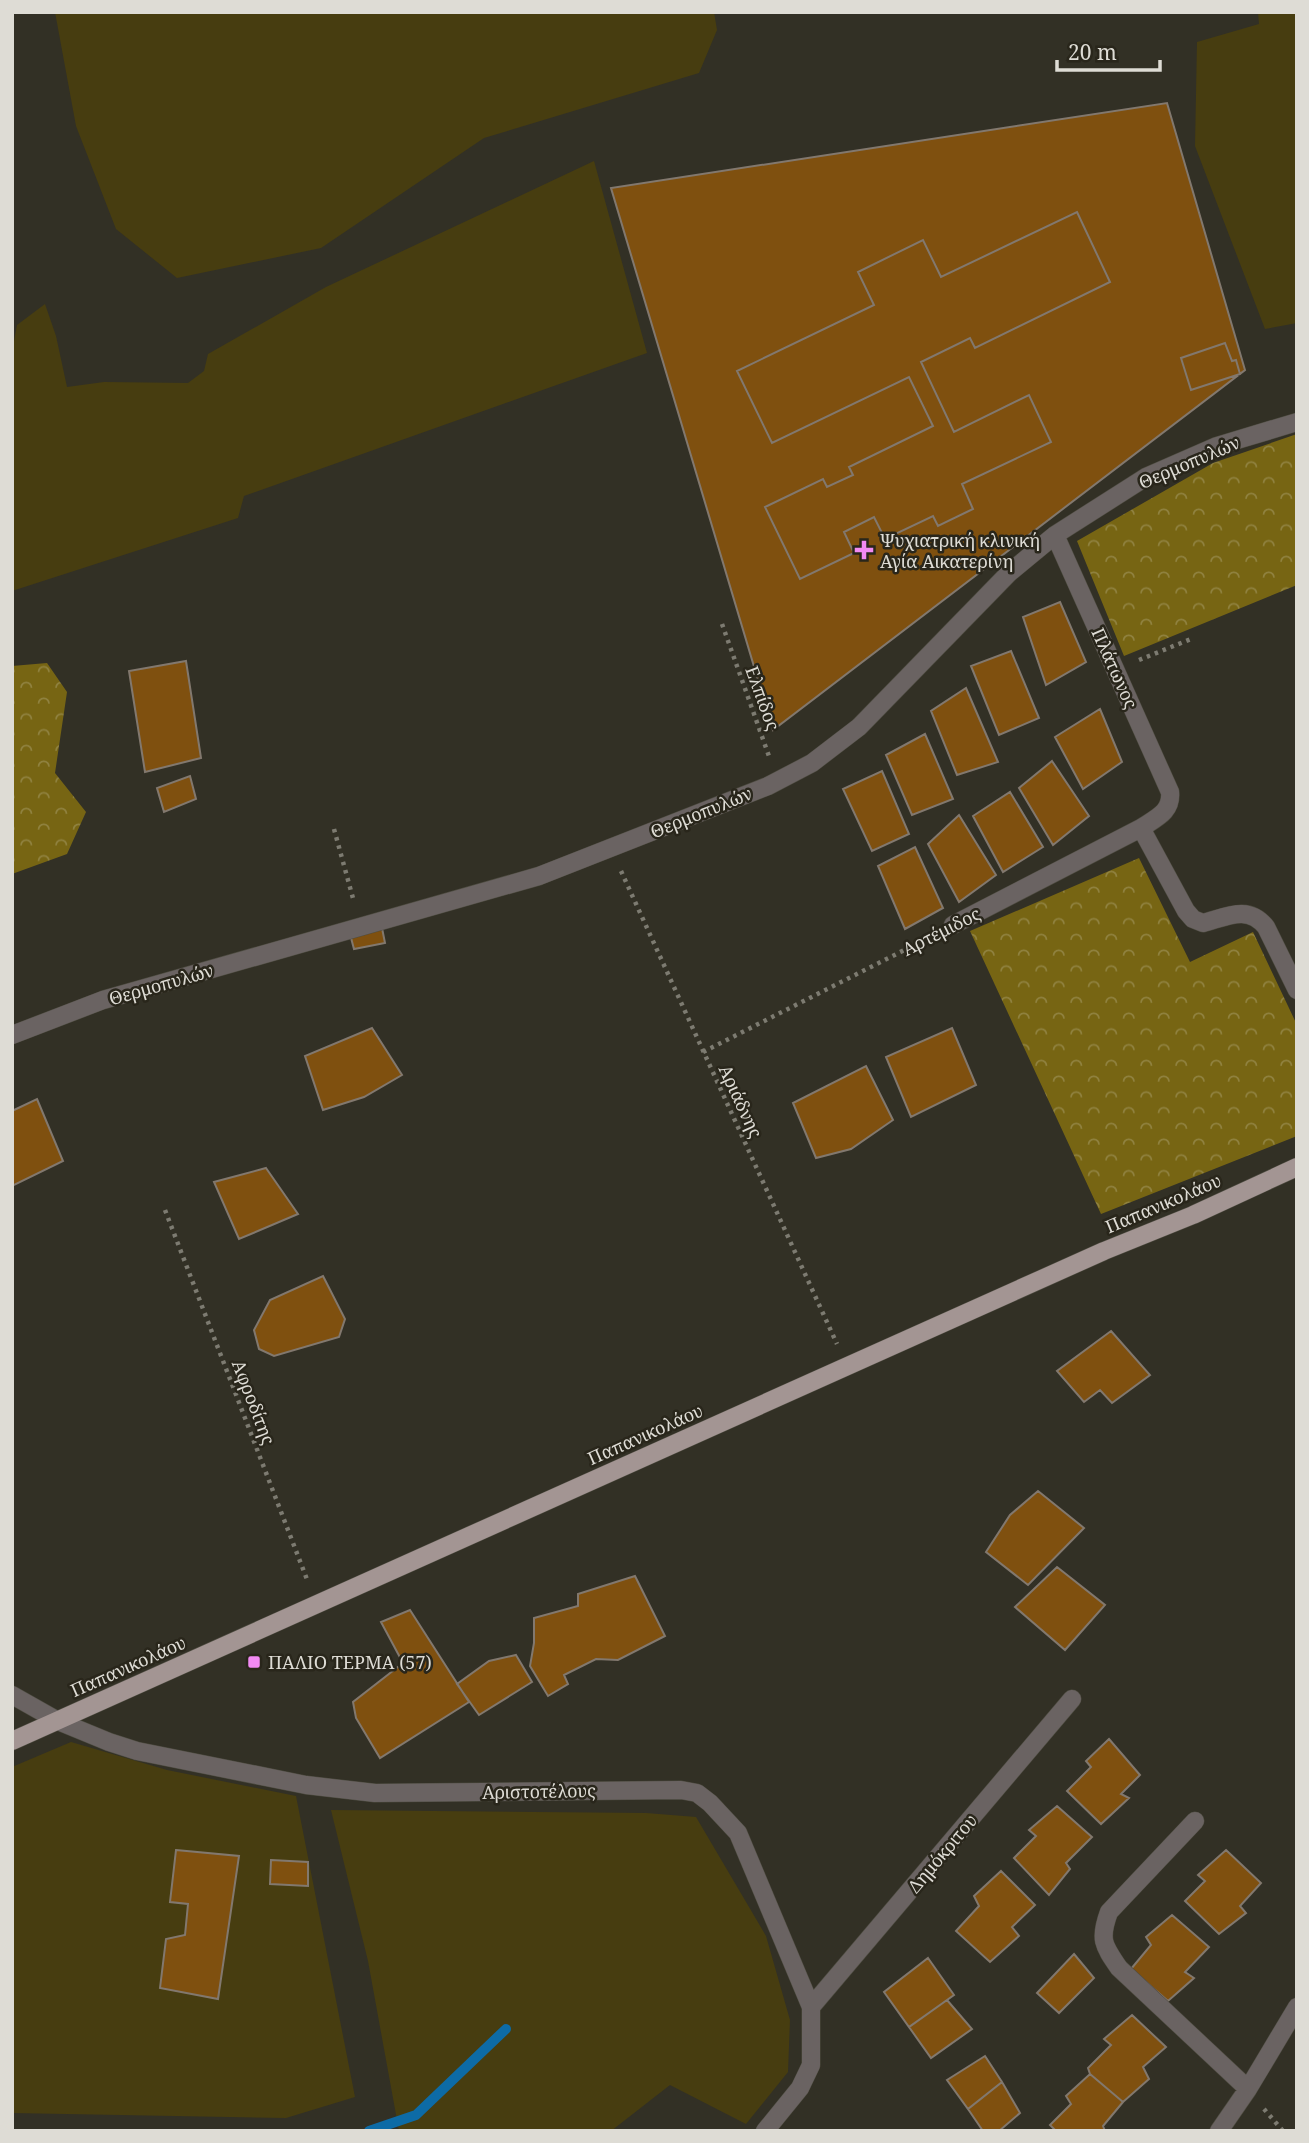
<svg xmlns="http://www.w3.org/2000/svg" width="1309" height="2143" font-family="'Noto Serif',serif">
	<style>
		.green { fill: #473d10 }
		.forest { fill: url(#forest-crowns) }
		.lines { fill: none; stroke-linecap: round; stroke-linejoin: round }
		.stream { stroke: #0d6ba6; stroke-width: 10 }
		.building { fill: #7f500f; stroke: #82786e; stroke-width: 2 }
		.minor-casing { stroke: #4e4c41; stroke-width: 19 }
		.major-casing { stroke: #4e4c41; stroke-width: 19 }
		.path { stroke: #7d7b71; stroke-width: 4.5; stroke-dasharray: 3.5 5; stroke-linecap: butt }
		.minor { stroke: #6a6362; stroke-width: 18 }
		.major { stroke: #a39593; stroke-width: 18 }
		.poi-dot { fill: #f28af3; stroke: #29261b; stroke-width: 2.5 }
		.labels { text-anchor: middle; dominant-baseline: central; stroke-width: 5; stroke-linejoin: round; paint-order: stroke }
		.street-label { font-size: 18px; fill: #dedcd5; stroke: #29261b }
		.poi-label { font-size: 18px; fill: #dedcd5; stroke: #29261b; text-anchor: start }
	</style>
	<defs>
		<pattern id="forest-crowns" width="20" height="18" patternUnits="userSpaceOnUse" patternTransform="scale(1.75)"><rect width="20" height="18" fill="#776513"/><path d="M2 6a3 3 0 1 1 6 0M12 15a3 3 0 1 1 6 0" fill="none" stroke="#908240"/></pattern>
	</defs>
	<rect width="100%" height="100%" fill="#323025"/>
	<path class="green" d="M55,12H714L717,30L699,73L484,138L321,248L177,278L116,229L76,126Z
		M1258,12H1297V323L1265,329L1195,146L1197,42L1259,24Z
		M594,161L647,353L244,496L238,518L12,591V352L17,325L45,304L56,336L67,387L104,382L188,383L204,371L208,354L326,287Z
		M71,1742L167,1770L296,1796L355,2097L286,2118L12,2113V1767Z
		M331,1810L646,1813L696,1817L766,1936L790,2020L788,2072L746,2124L670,2085L611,2131H399L368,1961Z"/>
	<path class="forest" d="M1297,434V585L1124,656L1077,541L1213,463Z
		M47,663L67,692L55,773L86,812L67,854L12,874V666Z
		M1139,858L1190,962L1253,932L1297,1025V1136L1101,1214L970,931Z"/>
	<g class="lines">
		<path class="stream" d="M369,2131L416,2115L506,2029"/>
	</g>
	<path class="building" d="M1167,103L1245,370L773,730L611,188Z
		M1077,212L1110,282L975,348L970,338L921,362L954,432L1029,395L1051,442L962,484L973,509L938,526L933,516L885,539L874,517L844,532L854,553L800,579L765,507L823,479L827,487L853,475L849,467L933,426L909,377L772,443L737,371L874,305L858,272L923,240L941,277Z
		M1225,343L1232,361L1236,360L1240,374L1191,390L1181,358Z
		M1060,602L1086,662L1046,685L1023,617Z
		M1011,651L1039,718L999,735L971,666Z
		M186,661L201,758L145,772L129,671Z
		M966,688L998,762L957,775L931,711Z
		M1100,709L1122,762L1083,789L1055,737Z
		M925,734L953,799L912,815L886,755Z
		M1052,761L1089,816L1053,845L1019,788Z
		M882,771L909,834L872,851L843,789Z
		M190,776L196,799L164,812L157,788Z
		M1010,792L1043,847L1003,872L973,816Z
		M959,815L996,875L959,902L928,844Z
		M915,847L943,908L905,929L878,866Z
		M382,928L385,943L354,949L350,934Z
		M372,1028L402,1075L364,1097L323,1110L305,1056Z
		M952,1028L976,1085L911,1117L886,1057Z
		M866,1066L893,1120L851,1149L816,1158L793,1103Z
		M37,1099L63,1161L12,1186V1111Z
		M266,1168L298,1214L239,1239L214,1182Z
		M323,1276L345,1319L339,1337L274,1356L259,1349L254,1330L270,1300Z
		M1111,1331L1150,1375L1112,1403L1100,1390L1084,1402L1057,1371Z
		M1038,1491L1084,1528L1028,1585L986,1552L1010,1515Z
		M1057,1567L1105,1605L1065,1650L1015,1607Z
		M635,1576L665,1636L618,1660L596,1659L564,1675L568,1684L548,1696L530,1666L534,1643V1618L578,1606V1594Z
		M410,1610L469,1702L380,1758L356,1718L353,1702L403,1663L381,1622Z
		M516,1655L532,1682L479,1715L457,1684L489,1661Z
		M1109,1739L1140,1775L1121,1794L1129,1798L1101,1824L1067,1791L1091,1767L1086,1761Z
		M1057,1806L1092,1837L1066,1863L1070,1869L1049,1895L1014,1858L1036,1836L1029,1830Z
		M176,1850L239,1856L218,1999L160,1988L166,1939L185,1935L188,1904L170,1902Z
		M1226,1850L1261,1883L1240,1906L1246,1913L1219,1934L1185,1901L1205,1881L1198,1875Z
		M271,1860L308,1862V1886L270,1884Z
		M1001,1871L1035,1905L1012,1927L1019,1936L990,1962L956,1931L979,1906L974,1896Z
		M1172,1915L1209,1947L1185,1972L1194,1978L1168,2001L1131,1969L1151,1945L1146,1937Z
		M1074,1954L1094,1978L1059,2013L1037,1993Z
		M928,1958L954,1995L909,2027L884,1992Z
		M947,2000L972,2029L931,2058L909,2027Z
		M1132,2015L1166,2047L1143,2067L1149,2079L1123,2102L1090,2074L1088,2068L1111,2045L1104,2039Z
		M985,2056L1002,2082L968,2109L947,2080Z
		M1090,2074L1123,2102L1103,2126L1105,2131H1056L1050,2125L1071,2104L1066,2096Z
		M1002,2082L1020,2113L999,2131H983L968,2109Z"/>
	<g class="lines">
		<defs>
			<path id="minor" d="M1141,828L1186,911L1193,919L1203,923C1226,917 1248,904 1266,927L1297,990
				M953,925L1141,828C1156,818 1172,812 1170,792L1055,535
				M12,1035L103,1000L539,876L768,786L812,763L859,727L1009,573L1055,535L1146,477L1217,446L1297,422
				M12,1695L58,1721L109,1742L137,1751L306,1785L375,1793L681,1790L697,1793L710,1803L738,1833L811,2007V2065L800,2088L765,2131
				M1195,1821L1109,1912C1099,1939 1103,1945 1119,1968L1248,2089
				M811,2007L1072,1699
				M1219,2131L1248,2089L1297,2007"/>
			<path id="major" d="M12,1741L1104,1251L1193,1215L1297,1167"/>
		</defs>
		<use href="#minor" class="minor-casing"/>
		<use href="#major" class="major-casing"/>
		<path class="path" d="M722,624L770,759
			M1139,660L1191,639
			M334,829L354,902
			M621,871L837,1344
			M703,1052L930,937
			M165,1210L308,1582
			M1264,2109L1283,2131"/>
		<use href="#minor" class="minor"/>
		<use href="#major" class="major"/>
	</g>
	<g class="poi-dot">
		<path d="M860.5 539.5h7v7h7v7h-7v7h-7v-7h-7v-7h7z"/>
		<rect x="247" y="1655" width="14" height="14" rx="3.5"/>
	</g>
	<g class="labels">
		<g class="street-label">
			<text transform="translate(1189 462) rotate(-23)">Θερμοπυλών</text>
			<text transform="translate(1115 668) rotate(66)">Πλάτωνος</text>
			<text transform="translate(763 698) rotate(70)">Ελπίδος</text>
			<text transform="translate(701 812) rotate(-22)">Θερμοπυλών</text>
			<text transform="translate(941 931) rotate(-27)">Αρτέμιδος</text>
			<text transform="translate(161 984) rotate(-16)">Θερμοπυλών</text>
			<text transform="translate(741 1101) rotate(65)">Αριάδνης</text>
			<text transform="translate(1163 1203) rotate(-23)">Παπανικολάου</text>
			<text transform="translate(254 1402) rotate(69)">Αφροδίτης</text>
			<text transform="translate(645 1434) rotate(-24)">Παπανικολάου</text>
			<text transform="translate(128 1666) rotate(-24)">Παπανικολάου</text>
			<text transform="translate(539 1791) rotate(-1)">Αριστοτέλους</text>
			<text transform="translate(942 1853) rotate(-50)">Δημόκριτου</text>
		</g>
		<g class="poi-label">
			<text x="880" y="540">Ψυχιατρική κλινική<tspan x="880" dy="21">Αγία Αικατερίνη</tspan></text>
			<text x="268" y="1662">ΠΑΛΙΟ ΤΕΡΜΑ (57)</text>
		</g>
	</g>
	<rect width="1309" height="2143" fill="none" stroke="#dedcd5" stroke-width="28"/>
	<path d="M1057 60v10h103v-10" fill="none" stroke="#dedcd5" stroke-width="3.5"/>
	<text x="1068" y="60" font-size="21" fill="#dedcd5" stroke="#29261b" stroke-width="5" paint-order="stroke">20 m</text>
</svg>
